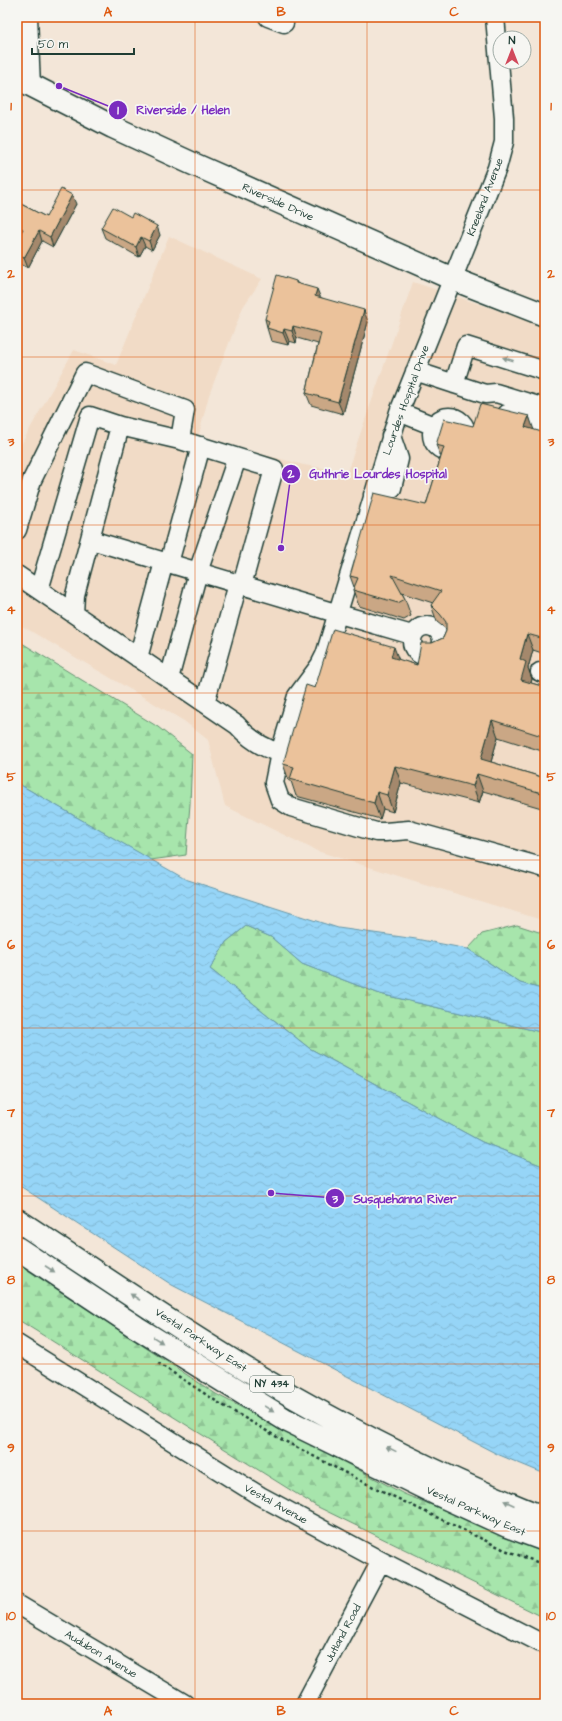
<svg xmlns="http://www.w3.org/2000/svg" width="562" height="1721" font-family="'Architects Daughter',sans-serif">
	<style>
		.built { fill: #f1dbc6 }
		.forest { fill: url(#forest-firs); stroke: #639170 }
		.water { fill: url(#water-waves); stroke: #6698a9 }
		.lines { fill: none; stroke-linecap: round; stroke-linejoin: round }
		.minor-casing { stroke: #1f3d34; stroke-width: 21 }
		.major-casing { stroke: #1f3d34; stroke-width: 25 }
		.path { stroke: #1f3d34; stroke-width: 2.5; stroke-dasharray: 3 3; stroke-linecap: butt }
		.minor { stroke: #f6f6f2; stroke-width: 18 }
		.major { stroke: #f6f6f2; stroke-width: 22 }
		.wall { fill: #caa785; stroke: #1f3d34 }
		.shaded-wall { fill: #a4886c; stroke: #1f3d34 }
		.building { fill: #ebc29b; stroke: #1f3d34 }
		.oneway { fill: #8a9a93 }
		.grid { fill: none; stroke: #de580e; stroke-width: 1; stroke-opacity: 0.55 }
		.labels { text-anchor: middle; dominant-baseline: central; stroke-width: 3.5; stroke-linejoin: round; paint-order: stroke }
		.shield { fill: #f6f6f2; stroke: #60746d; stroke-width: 1 }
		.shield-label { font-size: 10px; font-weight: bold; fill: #1f3d34 }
		.street-label { font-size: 11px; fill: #1f3d34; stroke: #f6f6f2 }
		.leader { fill: none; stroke: #7b2cbf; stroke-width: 1.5 }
		.callout-dot { fill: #7b2cbf; stroke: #f6f6f2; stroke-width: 1.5 }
		.mark-label { font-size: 12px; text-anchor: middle; font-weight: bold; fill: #fff }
		.callout-label { font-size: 12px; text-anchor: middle; font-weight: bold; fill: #7b2cbf; stroke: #f6f6f2; stroke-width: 3.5; stroke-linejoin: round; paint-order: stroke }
		.neatline { fill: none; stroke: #de580e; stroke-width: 1.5 }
		.grid-label { font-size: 13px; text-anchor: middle; font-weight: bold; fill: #de580e }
	</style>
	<defs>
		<pattern id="forest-firs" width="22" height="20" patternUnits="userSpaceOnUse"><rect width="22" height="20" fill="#a7e5ac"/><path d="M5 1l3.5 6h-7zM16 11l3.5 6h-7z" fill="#8fc595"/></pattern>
		<pattern id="water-waves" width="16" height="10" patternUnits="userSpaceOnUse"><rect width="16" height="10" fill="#96d5f7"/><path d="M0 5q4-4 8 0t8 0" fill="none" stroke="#81b8d4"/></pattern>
	</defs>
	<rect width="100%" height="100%" fill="#f3e6d8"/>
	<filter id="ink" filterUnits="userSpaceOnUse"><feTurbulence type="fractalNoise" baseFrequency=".025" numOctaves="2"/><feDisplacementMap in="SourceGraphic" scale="8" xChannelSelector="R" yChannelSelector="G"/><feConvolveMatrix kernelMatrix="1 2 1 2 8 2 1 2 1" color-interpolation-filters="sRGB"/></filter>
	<g filter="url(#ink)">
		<path class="built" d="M169,236L262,279L243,307L209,395L198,438L304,465L347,472L413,282L545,326V921L317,851L225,806L208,740L184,721L17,623V452L74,350L116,365Z"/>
		<path class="forest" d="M17,640L158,727L192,754L190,804L186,855L151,860L17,783Z
			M517,925L545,934V990L520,983L468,949L482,934Z
			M246,926L271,937L302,964L380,994L545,1033V1167L482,1142L309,1048L210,969L226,942Z
			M17,1263L216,1394L404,1494L545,1550V1618L316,1506L17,1319Z"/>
		<path class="water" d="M17,783L185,879L338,928L416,939L468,949L520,983L545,990V1033L380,994L302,964L271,937L246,926L226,942L210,969L309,1048L482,1142L545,1167V1474L497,1454L172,1285L17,1184Z"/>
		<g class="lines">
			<defs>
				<path id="minor" d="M28,17L31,86
					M268,17L284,23
					M495,17L504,118V142L497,168L399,412L325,655L320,665L297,696L280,753L274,783L280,800L291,807L376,832H385L409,830L545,868
					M415,371L485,394L496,393L545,408
					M454,384L466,346L545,371
					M399,412L434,426
					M507,414L545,425
					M432 434a17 17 0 1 1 34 0a17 17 0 1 1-34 0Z
					M180,440L274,469L242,585
					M373,495L392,488L399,459L391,436
					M17,530L32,480L85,373L185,410L180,440L120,426L90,416L39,590
					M91,540L339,614L412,635
					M169,563L201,446
					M17,575L237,725C249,739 263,748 280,753
					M74,614L75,595L120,426
					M412 641a15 15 0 1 1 30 0a15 15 0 1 1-30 0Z
					M138,658L164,562
					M540,672L545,674
					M169,679L198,572L237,458
					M205,703L238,584
					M17,1344L260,1496L381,1561L545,1645
					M17,1604L185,1704
					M305,1704L381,1561"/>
				<path id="major" d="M17,78L113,127L191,163L453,279L545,315
					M17,1220C108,1280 198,1342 292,1396C373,1442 458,1484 545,1518
					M17,1248L136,1327L286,1420L437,1494L507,1526L545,1540"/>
			</defs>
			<use href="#minor" class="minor-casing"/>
			<use href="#major" class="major-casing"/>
			<path class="path" d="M158,1363L219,1403L277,1437L359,1480L505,1550L545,1565"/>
			<use href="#minor" class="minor"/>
			<use href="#major" class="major"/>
		</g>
		<path class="wall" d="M17,202L46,217L76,204L53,247L42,241L28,268L17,262V239L19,235L17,234Z
			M101,228L160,235L152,250L145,246L139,257L105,238Z
			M296,281L297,283L320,297L368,322L343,414L311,405L306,393L318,344L297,338L296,343L289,341L288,345L271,341L267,328V327L265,319Z
			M529,416L533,430L545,433V654L533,650L528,668L532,679L531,683L545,687V752L498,737L491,762L545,778V809L483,791L479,803L401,783L393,812L383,809L380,819L296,796L291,781H289L283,764L315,688L399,660L417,665L432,643L443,638L446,631V629L437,622L431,605L433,603L402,593L405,599L411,616L404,620L359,606L353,590L354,587L350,576L426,505L441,457L436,445L473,426Z"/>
		<path class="shaded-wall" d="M72,195L76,204L53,247L50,237Z
			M157,226L160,235L152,250L149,241Z
			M39,231L42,241L28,268L24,258Z
			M141,237L145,246L139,257L136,247Z
			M317,289L322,301L315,296Z
			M364,310L368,322L343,414L338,402Z
			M293,326L297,338L296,343L292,331Z
			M284,329L289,341L288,345L283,333Z
			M529,416L535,433L525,427Z
			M527,634L533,650L528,668L532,679L527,696L521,680L520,659Z
			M394,647L400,663L391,657Z
			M492,720L498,737L487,776L481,759Z
			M395,766L401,783L393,812L387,795Z
			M477,774L483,791L479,803L473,786Z
			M377,792L383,809L380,819L374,803Z"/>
		<path class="building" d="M61,189L72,195L50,237L39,231L24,258L17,255V239L23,229L17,226V202L46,217Z
			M113,207L131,217L133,213L157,226L149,241L141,237L136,247L101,228Z
			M277,275L296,281V283L317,289L315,296L364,310L338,402L306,393L321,333L293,326L292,331L284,329L283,333L267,328L269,321L265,319Z
			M480,404L529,416L525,427L545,433V639L527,634L520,659L526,662L521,680L545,687V737L492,720L481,759L545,778V794L477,774L473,786L395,766L387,795L377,792L374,803L290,779L294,767L283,764L306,685L315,688L333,629L394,647L391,657L417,665L421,643H432L443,638L446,631V622L440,614L431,605L441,591L392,575L405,599L398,603L353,590L358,578L350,576L374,493L426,505L444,447L436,445L444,419L473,426Z"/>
		<defs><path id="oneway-solid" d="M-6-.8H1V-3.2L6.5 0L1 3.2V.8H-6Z"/></defs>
		<g class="oneway">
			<use href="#oneway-solid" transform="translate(508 359) rotate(-162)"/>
			<use href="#oneway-solid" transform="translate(50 1269) rotate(33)"/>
			<use href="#oneway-solid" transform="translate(135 1297) rotate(-147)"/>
			<use href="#oneway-solid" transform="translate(158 1340) rotate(32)"/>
			<use href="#oneway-solid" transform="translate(269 1409) rotate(32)"/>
			<use href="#oneway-solid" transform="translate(391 1449) rotate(-154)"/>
			<use href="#oneway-solid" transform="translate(509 1503) rotate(-156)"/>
		</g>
	</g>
	<path class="grid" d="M195,17V1704M367,17V1704M17,190H545M17,357H545M17,525H545M17,693H545M17,860H545M17,1028H545M17,1196H545M17,1364H545M17,1531H545"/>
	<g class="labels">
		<rect class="shield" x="250" y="1376" width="44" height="16" rx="3"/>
		<g class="shield-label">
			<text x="272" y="1384">NY 434</text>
		</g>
		<g class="street-label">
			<text transform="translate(485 197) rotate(-69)">Kneeland Avenue</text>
			<text transform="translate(278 202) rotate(24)">Riverside Drive</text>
			<text transform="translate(406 400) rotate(-70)">Lourdes Hospital Drive</text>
			<text transform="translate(201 1340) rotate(33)">Vestal Parkway East</text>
			<text transform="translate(276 1504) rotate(29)">Vestal Avenue</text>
			<text transform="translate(476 1511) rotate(24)">Vestal Parkway East</text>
			<text transform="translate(343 1633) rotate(-62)">Jutland Road</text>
			<text transform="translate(101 1654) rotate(31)">Audubon Avenue</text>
		</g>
	</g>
	<path class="leader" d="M59 86L118 110M281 548L291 474M271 1193L335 1198"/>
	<g class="callout-dot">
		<circle cx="59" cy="86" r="4"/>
		<circle cx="281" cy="548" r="4"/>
		<circle cx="271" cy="1193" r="4"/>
		<circle cx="118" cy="110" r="10"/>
		<circle cx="291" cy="474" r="10"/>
		<circle cx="335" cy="1198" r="10"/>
	</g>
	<g class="mark-label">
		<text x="118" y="114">1</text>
		<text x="291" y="478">2</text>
		<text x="335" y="1203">3</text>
	</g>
	<g class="callout-label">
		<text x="183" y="114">Riverside / Helen</text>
		<text x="378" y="478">Guthrie Lourdes Hospital</text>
		<text x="405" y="1203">Susquehanna River</text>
	</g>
	<rect width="562" height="1721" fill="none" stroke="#f6f6f2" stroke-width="44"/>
	<g transform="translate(512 50)"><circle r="19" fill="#f6f6f2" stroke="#a0aca6"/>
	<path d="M0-3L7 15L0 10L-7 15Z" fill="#d1495b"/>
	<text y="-6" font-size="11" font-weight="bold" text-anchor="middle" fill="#1f3d34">N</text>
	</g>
	<path d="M32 48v6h102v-6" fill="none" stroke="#1f3d34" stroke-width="2"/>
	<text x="38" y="48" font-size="12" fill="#1f3d34" stroke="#f6f6f2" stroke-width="3" paint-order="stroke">50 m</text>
	<rect x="22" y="22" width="518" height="1677" class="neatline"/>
	<g class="grid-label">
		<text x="108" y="16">A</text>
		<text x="281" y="16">B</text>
		<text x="454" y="16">C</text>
		<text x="11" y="110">1</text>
		<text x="551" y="110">1</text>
		<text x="11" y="278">2</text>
		<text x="551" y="278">2</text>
		<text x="11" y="446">3</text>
		<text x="551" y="446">3</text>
		<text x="11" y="614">4</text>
		<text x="551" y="614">4</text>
		<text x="11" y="781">5</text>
		<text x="551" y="781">5</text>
		<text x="11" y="949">6</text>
		<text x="551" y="949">6</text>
		<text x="11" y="1117">7</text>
		<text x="551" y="1117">7</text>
		<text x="11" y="1284">8</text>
		<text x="551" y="1284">8</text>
		<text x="11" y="1452">9</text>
		<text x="551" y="1452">9</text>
		<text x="11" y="1620">10</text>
		<text x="551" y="1620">10</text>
		<text x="108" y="1715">A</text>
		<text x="281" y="1715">B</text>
		<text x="454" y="1715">C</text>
	</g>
</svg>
